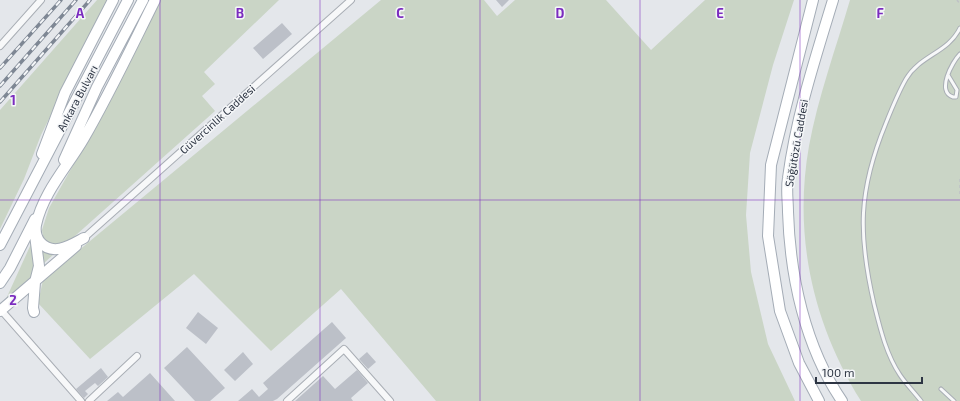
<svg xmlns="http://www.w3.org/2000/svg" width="960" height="401" font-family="'Exo 2',sans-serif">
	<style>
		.green { fill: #cad5c6 }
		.building { fill: #bcc0c8 }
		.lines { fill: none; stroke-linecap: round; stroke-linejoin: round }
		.lane-casing { stroke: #a9aeb5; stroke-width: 5 }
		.street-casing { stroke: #a9aeb5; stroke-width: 8 }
		.primary-casing { stroke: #a4acb6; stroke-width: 12 }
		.path { stroke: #bec1c6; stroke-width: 1.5; stroke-dasharray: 3 3; stroke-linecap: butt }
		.lane { stroke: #f7f8f9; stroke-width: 3 }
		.street { stroke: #f7f8f9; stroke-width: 6 }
		.primary { stroke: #fff; stroke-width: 10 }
		.rail-casing { stroke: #7e8794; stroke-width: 3.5 }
		.rail { stroke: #f4f6f8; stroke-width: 2; stroke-dasharray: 6; stroke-linecap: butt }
		.grid { fill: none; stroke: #7b2cbf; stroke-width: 1; stroke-opacity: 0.55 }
		.labels { text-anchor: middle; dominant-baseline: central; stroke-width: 3; stroke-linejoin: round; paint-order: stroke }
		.street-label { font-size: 11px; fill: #2d3543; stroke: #f4f6f8 }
		.grid-label { font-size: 13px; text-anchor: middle; font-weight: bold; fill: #7b2cbf; stroke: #f4f6f8; stroke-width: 3; stroke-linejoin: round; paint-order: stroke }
	</style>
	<rect width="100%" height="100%" fill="#e4e7eb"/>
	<path class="green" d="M97,0H108L41,135L24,179L0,229V110Z
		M160,0H279L204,72L215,84L202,96L215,111L66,244L52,245L46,242L43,236L42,230L49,208L80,153Z
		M381,0H484L497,16L515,0H606L651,50L705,0H794L773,65L750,153L746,215L751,272L768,344L795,401H436L341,289L271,351L194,274L90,359L38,303L43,280Z
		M850,0H960V401H861C813,324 793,236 809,146C818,97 836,48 850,0Z
		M31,244H32L34,272L31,278L6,299Z
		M40,249L55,253L43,264Z"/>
	<path class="building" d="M496,0H509L502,7Z
		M282,23L292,34L263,59L253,48Z
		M198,312L218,328L206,344L186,328Z
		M332,322L346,338L277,399L273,401H238L252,389L259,397L268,389L263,383Z
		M187,347L225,388L210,401H195L164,368Z
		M243,352L253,364L235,381L224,370Z
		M367,352L376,362L368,369L359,359Z
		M101,368L108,377L98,386L95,383L85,391L88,394L84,398L76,389Z
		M357,370L368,383L351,398L353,401H295L323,376L335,389Z
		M150,373L175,401H107L118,392L123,397Z"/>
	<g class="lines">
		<defs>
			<path id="lane" d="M948,75L957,90L956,97H953C936,92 952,62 960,54
				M941,389L954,401
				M921,401C914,392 906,384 900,375C886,354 880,328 874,304C858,234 858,191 886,123C892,108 898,93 906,79C920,55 948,53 960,28"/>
			<path id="street" d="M0,46L41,0
				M84,238L351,0
				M1,310L81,401
				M89,401L137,356
				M287,401L344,349L390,401"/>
			<path id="primary" d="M813,0L771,165L768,236L780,311L799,363L819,401
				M833,0C815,59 796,117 788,178C786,189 788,201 788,212C790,276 805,347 842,401
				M42,154L65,93L113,0
				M64,160L97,87L143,0
				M84,238C71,245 53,257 40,242C36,237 35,231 36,225C43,192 68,166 84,138C110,93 132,46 155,0
				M0,245L128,0
				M0,283L10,268L35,219
				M0,311L76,246
				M34,312L33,308L35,282L39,266L35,235"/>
		</defs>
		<use href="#lane" class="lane-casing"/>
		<use href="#street" class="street-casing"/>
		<use href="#primary" class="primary-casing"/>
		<path class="path" d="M957,0L960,4
			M960,179V197"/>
		<use href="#lane" class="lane"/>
		<use href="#street" class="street"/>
		<use href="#primary" class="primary"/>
		<defs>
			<path id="rail" d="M0,68L61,0
				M0,86L76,0
				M0,102L90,0"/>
		</defs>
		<use href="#rail" class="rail-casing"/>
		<use href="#rail" class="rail"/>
	</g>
	<path class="grid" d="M160,0V401M320,0V401M480,0V401M640,0V401M800,0V401M0,200H960"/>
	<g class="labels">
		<g class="street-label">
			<text transform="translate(77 98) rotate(-62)">Ankara Bulvarı</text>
			<text transform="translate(217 119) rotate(-42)">Güvercinlik Caddesi</text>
			<text transform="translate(796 143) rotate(-80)">Söğütözü Caddesi</text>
		</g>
	</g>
	<g class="grid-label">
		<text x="80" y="18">A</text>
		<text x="240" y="18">B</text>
		<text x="400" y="18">C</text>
		<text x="560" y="18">D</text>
		<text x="720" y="18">E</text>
		<text x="880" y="18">F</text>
		<text x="13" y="105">1</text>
		<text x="13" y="305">2</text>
	</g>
	<path d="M816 377v6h106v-6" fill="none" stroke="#2d3543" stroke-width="2"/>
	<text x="822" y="377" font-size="12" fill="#2d3543" stroke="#f4f6f8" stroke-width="3" paint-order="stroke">100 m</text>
</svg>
